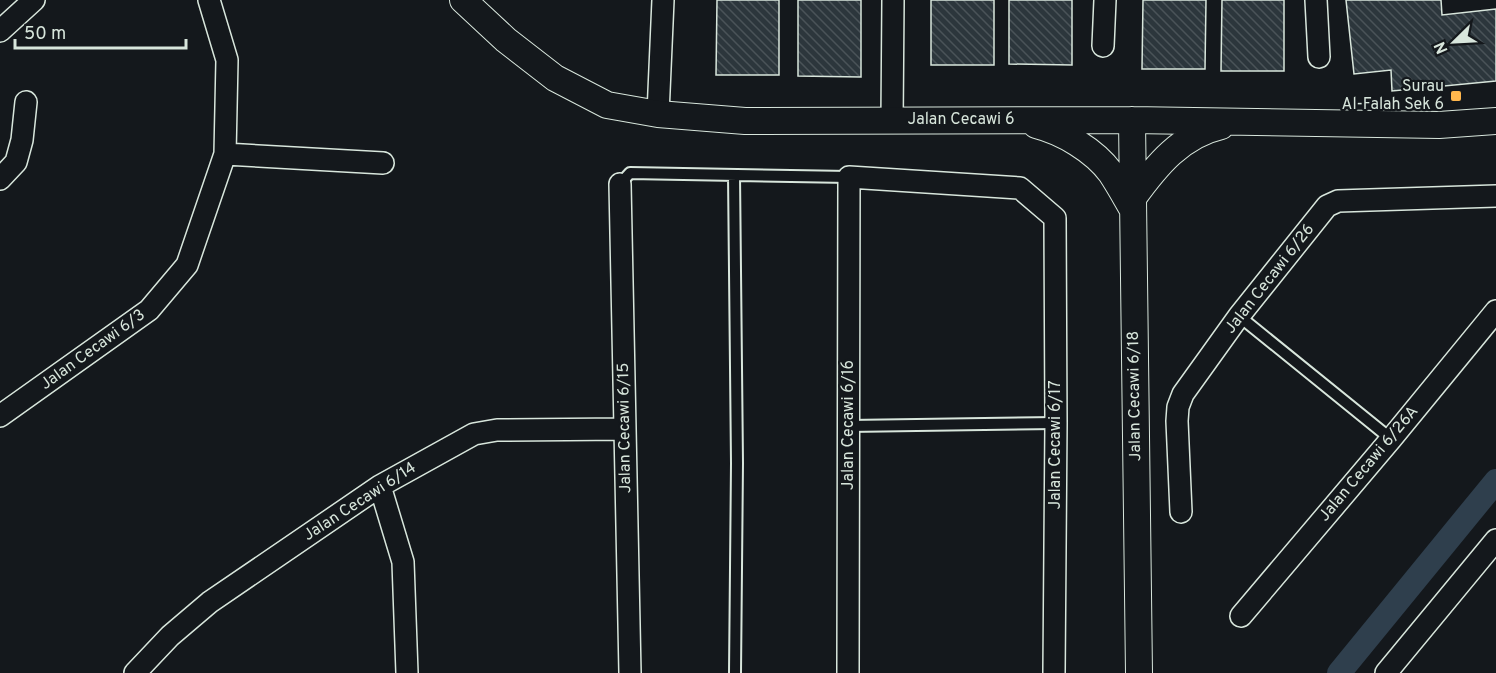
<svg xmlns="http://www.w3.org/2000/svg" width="1496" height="673" font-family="Overpass,sans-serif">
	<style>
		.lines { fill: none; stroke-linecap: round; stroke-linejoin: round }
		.canal { stroke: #2f3f4d; stroke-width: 24 }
		.building { fill: url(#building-back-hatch); stroke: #d8e6dc; stroke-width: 1.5 }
		.service-casing { stroke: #d8e6dc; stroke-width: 14 }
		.minor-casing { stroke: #d8e6dc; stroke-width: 24 }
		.tertiary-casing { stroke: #d8e6dc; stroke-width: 28 }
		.service { stroke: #14181c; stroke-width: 10 }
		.minor { stroke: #14181c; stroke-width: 21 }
		.tertiary { stroke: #14181c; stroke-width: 26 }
		.poi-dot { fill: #ffb74d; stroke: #14181c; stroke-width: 2 }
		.labels { text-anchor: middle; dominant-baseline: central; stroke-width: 4.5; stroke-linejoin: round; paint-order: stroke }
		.poi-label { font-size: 16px; fill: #d8e6dc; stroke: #14181c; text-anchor: end }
		.street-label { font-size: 16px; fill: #d8e6dc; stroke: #14181c }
	</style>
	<defs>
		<pattern id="building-back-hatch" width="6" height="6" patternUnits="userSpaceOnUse" patternTransform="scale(1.5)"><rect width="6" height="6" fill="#2c363c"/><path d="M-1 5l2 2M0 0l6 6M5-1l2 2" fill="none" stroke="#4a5358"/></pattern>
	</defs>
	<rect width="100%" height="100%" fill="#14181c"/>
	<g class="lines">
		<path class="canal" d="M1339,673L1496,481"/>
	</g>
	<path class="building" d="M717,0H779V75H716Z
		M798,0H861V77L798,76Z
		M931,0H994V65H931Z
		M1009,0H1072V65L1009,64Z
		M1143,0H1206L1205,69H1142Z
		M1222,0H1284V71H1221Z
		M1346,0H1441L1442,15L1496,9V81L1392,91L1391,70L1354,74Z"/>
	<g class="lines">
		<defs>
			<path id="service" d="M734,175L737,463L735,673
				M620,184L630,173L849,177
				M1239,316L1391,439
				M849,426L1056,423"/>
			<path id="minor" d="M1316,0L1319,57
				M0,31L34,0
				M1103,46L1105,0
				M658,114L663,0
				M892,121L893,0
				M225,154L383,163
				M0,179L16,162L22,140L26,102
				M620,184L630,673
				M0,416L149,310L187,265L225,154L227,60L209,0
				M380,486L403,562L407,673
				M1181,512L1177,421L1178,407L1183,394L1239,316L1327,206L1338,201L1496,196
				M1241,616L1391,439L1496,311
				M135,673L170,636L210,602L380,486L474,434L497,430L625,429
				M848,673L849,177L1020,188L1055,218L1056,423L1054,673
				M1386,673L1496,540"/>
			<path id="tertiary" d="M463,0L506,40L555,78L607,105L658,114L745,121L1132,120L1439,125L1496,121
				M1132,120L1139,673
				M1036,125C1063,132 1094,150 1111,173C1119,185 1126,198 1133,210
				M1133,198C1156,166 1181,135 1221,126"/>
		</defs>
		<use href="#service" class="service-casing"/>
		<use href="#minor" class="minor-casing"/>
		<use href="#tertiary" class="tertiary-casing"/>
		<use href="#service" class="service"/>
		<use href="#minor" class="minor"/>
		<use href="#tertiary" class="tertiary"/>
	</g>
	<rect class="poi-dot" x="1450" y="90" width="12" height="12" rx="3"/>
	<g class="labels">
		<g class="poi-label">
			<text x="1444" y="87">Surau<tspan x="1444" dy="18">Al-Falah Sek 6</tspan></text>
		</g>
		<g class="street-label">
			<text x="961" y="120">Jalan Cecawi 6</text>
			<text transform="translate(1270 279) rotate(-52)">Jalan Cecawi 6/26</text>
			<text transform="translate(93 350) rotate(-36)">Jalan Cecawi 6/3</text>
			<text transform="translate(1135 396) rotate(-91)">Jalan Cecawi 6/18</text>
			<text transform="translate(849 425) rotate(-90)">Jalan Cecawi 6/16</text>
			<text transform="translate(625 428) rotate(-91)">Jalan Cecawi 6/15</text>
			<text transform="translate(1056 445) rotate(-90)">Jalan Cecawi 6/17</text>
			<text transform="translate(1369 464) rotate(-50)">Jalan Cecawi 6/26A</text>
			<text transform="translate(360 502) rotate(-33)">Jalan Cecawi 6/14</text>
		</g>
	</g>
	<g transform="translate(1454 42) rotate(246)" stroke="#14181c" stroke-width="4.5" paint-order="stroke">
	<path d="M0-4.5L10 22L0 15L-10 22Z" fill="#d8e6dc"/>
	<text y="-9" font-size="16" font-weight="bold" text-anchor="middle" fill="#d8e6dc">N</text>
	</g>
	<path d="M15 39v9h171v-9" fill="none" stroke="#d8e6dc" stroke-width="3"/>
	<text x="24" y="39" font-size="18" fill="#d8e6dc" stroke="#14181c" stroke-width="4.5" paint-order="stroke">50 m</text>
</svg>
